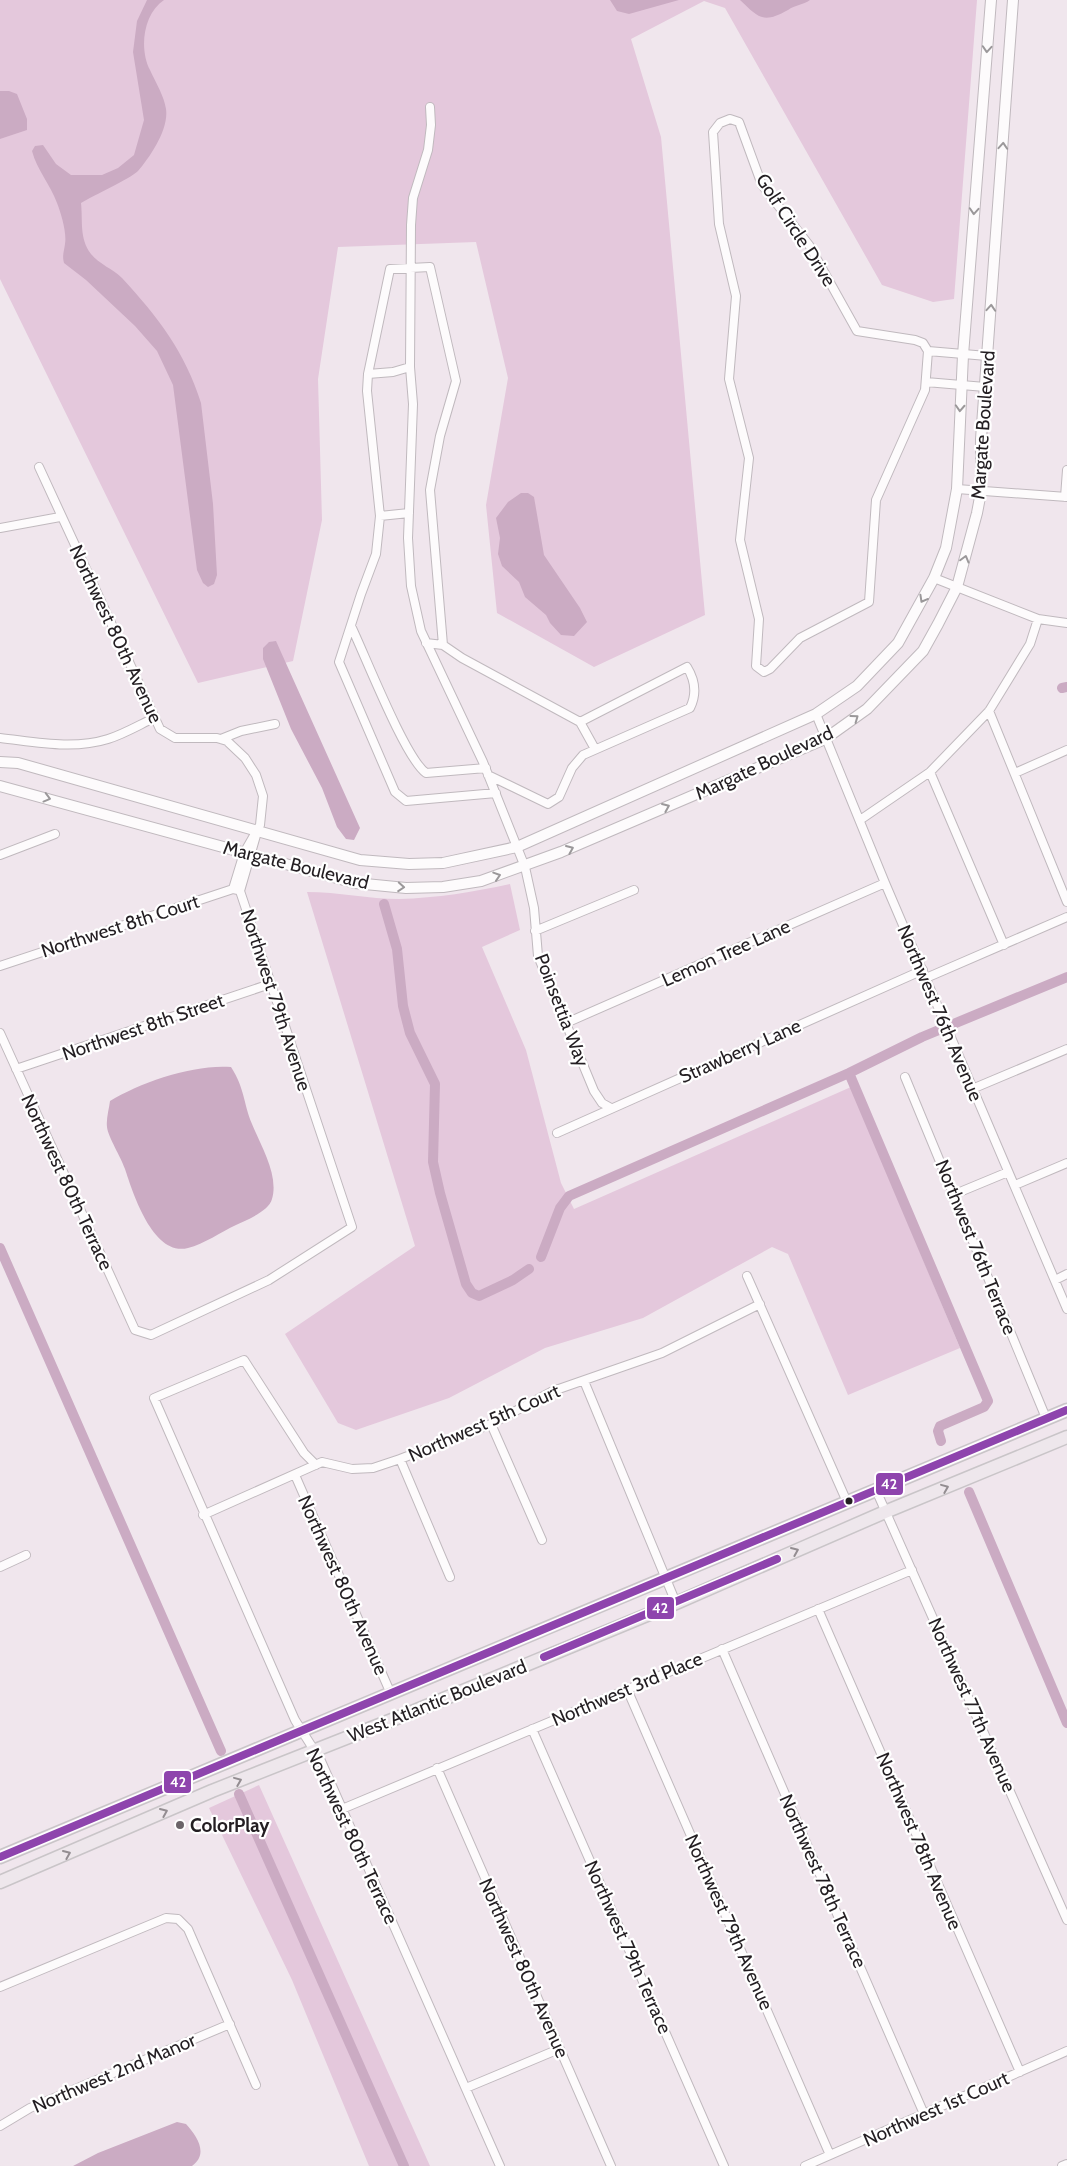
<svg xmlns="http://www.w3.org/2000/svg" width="1067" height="2166" font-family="Cabin,sans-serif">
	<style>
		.green { fill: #e4c8dc }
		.water { fill: #cbabc3 }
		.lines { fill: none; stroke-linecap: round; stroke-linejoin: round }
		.canal { stroke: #cbabc3; stroke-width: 10 }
		.minor-casing { stroke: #c0b9be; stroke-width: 10 }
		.tertiary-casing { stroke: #c0b9be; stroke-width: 12 }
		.primary-casing { stroke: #c9c5c8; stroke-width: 15 }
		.minor { stroke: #fdfbfc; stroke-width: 8 }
		.tertiary { stroke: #fdfbfc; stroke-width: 10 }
		.primary { stroke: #eee7ec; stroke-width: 12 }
		.bus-1-casing { stroke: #fff; stroke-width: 11 }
		.bus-1 { stroke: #8e44ad; stroke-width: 8 }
		.oneway { stroke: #9b989a }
		.oneway2 { stroke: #938d91 }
		.bus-dot { fill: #231e22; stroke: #fff; stroke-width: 2 }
		.poi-dot { fill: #6b6469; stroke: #fff; stroke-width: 2 }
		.labels { text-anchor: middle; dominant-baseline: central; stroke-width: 4.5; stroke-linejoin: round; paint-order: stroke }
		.street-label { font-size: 19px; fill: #231e22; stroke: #fff }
		.poi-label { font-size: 19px; font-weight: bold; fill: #231e22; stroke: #fff; text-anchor: start }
		.line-badge { stroke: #fff; stroke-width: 2 }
		.badge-label { font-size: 14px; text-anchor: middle; font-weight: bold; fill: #fff }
	</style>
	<rect width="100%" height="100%" fill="#f0e6ed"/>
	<path class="green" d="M0,0H977L954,299L933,302L882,285L725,8L704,1L631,39L661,137L705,615L594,667L497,613L486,505L508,378L476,242L338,247L318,379L322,520L293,661L198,683L0,279Z
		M510,884L520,930L482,947L526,1050L561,1183L574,1209L851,1087L960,1348L848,1395L788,1254L772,1247L643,1318L545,1348L449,1398L356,1430L338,1423L285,1334L415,1246L307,892C338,892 369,899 399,899C437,898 473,892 510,884Z
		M259,1785L430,2166H369L292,1980L209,1808Z"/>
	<path class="water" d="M147,0H164C143,14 139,49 150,70C156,83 164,96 166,109C169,129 150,157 138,171C130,179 94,195 81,203C83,221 79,238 91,254C99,264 113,269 122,278C158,317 185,352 201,403L213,504L217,575L214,584L208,587L203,583L197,570L173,385L157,351L135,326L86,280L64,263C62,255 64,252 65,244C67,233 61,213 57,203C50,184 37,170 32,151L35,146L43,145L56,164L71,175H102L118,168L134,155L144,120L133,52L137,21Z
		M610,0H679L629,14L617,11Z
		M740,0H810C803,5 795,5 788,10C763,24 759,18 740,0Z
		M0,91H9L17,94L27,119V130L0,139Z
		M521,493H528L534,497L544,555L580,608L587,622L574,636L561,635L550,623L546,615L525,597L519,582L502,566L498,554L500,538L496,518L508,502Z
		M276,641L360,828L354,840L346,839L337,827L322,788L291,729L263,659V648L269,642Z
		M231,1067C245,1089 243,1102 252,1124C261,1146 279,1175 272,1199C269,1211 247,1220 236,1225C221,1232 204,1244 188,1248C153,1257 133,1193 125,1169C121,1157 108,1137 107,1127C106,1119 109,1109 110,1101C141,1082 194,1064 231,1067Z
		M177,2122L186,2124C197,2136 209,2154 192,2166H73L98,2153Z"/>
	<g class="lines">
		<path class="canal" d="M1062,688L1067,687
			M384,904L397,949L403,1006L410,1033L435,1084L433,1162L440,1193L466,1284L472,1293L479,1296L513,1280L529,1269
			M849,1073L988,1401L984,1407L940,1426L938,1431L941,1441
			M0,1248L221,1751
			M541,1257L560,1208L569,1196L849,1073L922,1037L1067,977
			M969,1492L1067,1723
			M239,1794L404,2166"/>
		<defs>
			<path id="minor" d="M430,107L431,125L428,150L413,198L411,225L410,367L413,404L408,538L411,586L421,631L483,762L525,867L534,908L538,956L594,1091L602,1103L611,1108
				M730,119L739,122L762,185L809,245L857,331L915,340L923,343L928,351L925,390L876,500L869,602L800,638L770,669L764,672L756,666L759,619L740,540L749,458L729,379L736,296L719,224L713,132L720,123Z
				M928,351L987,356
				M368,374L393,372L410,367
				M926,382L985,387
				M39,467L160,729L175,738H217L227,741L245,758L256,775L263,796L260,825L244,853L233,889
				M957,489L1067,497
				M1065,497L1067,470
				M380,516L409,513
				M0,528L60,517
				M934,578L1038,619L1067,623
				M351,626C365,655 405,758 426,773L486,768
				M426,643L443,645L462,658L580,722L595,749
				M443,645L430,490L440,436L456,381L430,267L390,269L368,374L367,391L380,516L376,554L361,594L339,662L395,792L406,801L496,793
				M989,711L1067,902
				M816,714L885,883L1067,1309
				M0,738C36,742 73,750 108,739C124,734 139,725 154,718
				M221,739L241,731L275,724
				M930,772L1004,945
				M1015,773L1067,750
				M488,775L548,804L559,797L572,768L583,755L690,708C697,694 695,680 687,667L580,722
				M860,820L930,772L989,711L1030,644L1038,619
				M0,855L55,834
				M535,931L634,890
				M0,966L233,889L238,890
				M926,978L1067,917
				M566,1023L885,883
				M0,1033L135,1330L151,1335L269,1280L352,1227L240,891L257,832
				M16,1069L270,984
				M905,1077L1046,1418
				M972,1089L1067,1049
				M557,1133L923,970
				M1015,1185L1067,1163
				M955,1194L1008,1172
				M747,1276L847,1502
				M1055,1280L1067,1274
				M584,1381L676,1603
				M491,1424L542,1540
				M400,1459L450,1577
				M316,1465L304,1453L244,1360L154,1398L295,1720L321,1761L500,2166
				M295,1475L391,1694
				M876,1490L1067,1920
				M203,1515L322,1462L352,1469L373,1468L400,1459L491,1424L553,1391L662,1353L760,1304
				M0,1567L26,1555
				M818,1609L1020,2072
				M722,1649L924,2114
				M627,1689L830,2155
				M532,1729L724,2166
				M437,1768L611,2166
				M342,1809L912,1570
				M0,1987L166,1918L178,1919L188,1929L256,2085
				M466,2088L559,2049
				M0,2126L30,2108L230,2024
				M805,2166L1067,2051
				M1062,2166L1067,2164"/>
			<path id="tertiary" d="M0,762L18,763L360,860L409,864L443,863L517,847L816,714L857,686L898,643L934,578L946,548L957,489L963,355L991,0
				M0,786L355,883L406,888L443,887L481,881L561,852L825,739L867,709L923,651L938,624L957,587L977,513L981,492V439L1013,0"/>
			<path id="primary" d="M0,1857L1067,1410
				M0,1882L212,1791L412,1712L676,1603L885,1512L1067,1437"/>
		</defs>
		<use href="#minor" class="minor-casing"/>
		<use href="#tertiary" class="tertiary-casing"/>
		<use href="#primary" class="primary-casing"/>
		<use href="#minor" class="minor"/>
		<use href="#tertiary" class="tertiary"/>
		<use href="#primary" class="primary"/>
		<defs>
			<path id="bus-1" d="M544,1657L777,1559
				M0,1857L1067,1410"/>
		</defs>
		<use href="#bus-1" class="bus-1-casing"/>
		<use href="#bus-1" class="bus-1"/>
	</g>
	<defs><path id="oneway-chevron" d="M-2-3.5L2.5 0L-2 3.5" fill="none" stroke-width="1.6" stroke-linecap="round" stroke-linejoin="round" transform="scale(1.25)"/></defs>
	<g class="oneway">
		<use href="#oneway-chevron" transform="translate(987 49) rotate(94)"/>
		<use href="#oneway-chevron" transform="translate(1003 146) rotate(-86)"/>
		<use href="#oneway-chevron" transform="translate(974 211) rotate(94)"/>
		<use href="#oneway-chevron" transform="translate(991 308) rotate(-86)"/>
		<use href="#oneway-chevron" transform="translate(960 408) rotate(93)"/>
		<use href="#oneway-chevron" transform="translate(965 559) rotate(-75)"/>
		<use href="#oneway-chevron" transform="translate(923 599) rotate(119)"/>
		<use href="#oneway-chevron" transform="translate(855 718) rotate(-36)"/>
		<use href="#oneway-chevron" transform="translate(47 798) rotate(15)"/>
		<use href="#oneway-chevron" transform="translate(666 807) rotate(-23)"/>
		<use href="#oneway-chevron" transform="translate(570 849) rotate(-23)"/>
		<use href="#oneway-chevron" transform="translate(497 876) rotate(-18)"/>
		<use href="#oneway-chevron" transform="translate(401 887) rotate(4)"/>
	</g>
	<g class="oneway2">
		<use href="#oneway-chevron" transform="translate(945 1488) rotate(-22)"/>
		<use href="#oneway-chevron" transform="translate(795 1551) rotate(-23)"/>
		<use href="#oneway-chevron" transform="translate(238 1781) rotate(-22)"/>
		<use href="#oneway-chevron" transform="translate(164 1812) rotate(-23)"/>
		<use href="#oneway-chevron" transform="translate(67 1854) rotate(-23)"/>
	</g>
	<circle class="bus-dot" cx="849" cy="1501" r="4.5"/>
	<circle class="poi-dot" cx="180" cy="1825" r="5"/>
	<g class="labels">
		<g class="street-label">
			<text transform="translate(796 230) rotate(57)">Golf Circle Drive</text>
			<text transform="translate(983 425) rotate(-86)">Margate Boulevard</text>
			<text transform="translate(116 634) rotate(65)">Northwest 80th Avenue</text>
			<text transform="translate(764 763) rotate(-25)">Margate Boulevard</text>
			<text transform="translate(296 865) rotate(14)">Margate Boulevard</text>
			<text transform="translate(120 926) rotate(-18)">Northwest 8th Court</text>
			<text transform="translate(726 953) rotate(-24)">Lemon Tree Lane</text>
			<text transform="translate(276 1000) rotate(72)">Northwest 79th Avenue</text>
			<text transform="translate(562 1010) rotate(69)">Poinsettia Way</text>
			<text transform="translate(940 1013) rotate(67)">Northwest 76th Avenue</text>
			<text transform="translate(143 1027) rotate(-19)">Northwest 8th Street</text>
			<text transform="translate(740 1051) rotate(-24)">Strawberry Lane</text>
			<text transform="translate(67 1182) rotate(65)">Northwest 80th Terrace</text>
			<text transform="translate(976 1247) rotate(68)">Northwest 76th Terrace</text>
			<text transform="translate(484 1423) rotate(-24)">Northwest 5th Court</text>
			<text transform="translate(343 1585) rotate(66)">Northwest 80th Avenue</text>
			<text transform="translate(627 1689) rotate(-23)">Northwest 3rd Place</text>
			<text transform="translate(437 1701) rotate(-22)">West Atlantic Boulevard</text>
			<text transform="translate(972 1705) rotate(66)">Northwest 77th Avenue</text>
			<text transform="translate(352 1836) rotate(65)">Northwest 80th Terrace</text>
			<text transform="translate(919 1841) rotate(67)">Northwest 78th Avenue</text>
			<text transform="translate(823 1881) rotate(66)">Northwest 78th Terrace</text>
			<text transform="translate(729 1922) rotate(66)">Northwest 79th Avenue</text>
			<text transform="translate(628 1947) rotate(66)">Northwest 79th Terrace</text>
			<text transform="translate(524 1968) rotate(66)">Northwest 80th Avenue</text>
			<text transform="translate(114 2073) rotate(-23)">Northwest 2nd Manor</text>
			<text transform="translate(936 2109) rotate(-24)">Northwest 1st Court</text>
		</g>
		<g class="poi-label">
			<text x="190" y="1825">ColorPlay</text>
		</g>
	</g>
	<g class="line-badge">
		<rect x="875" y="1472" width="29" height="24" rx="5" fill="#8e44ad"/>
		<rect x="646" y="1596" width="29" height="24" rx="5" fill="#8e44ad"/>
		<rect x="163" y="1770" width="29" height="24" rx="5" fill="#8e44ad"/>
	</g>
	<g class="badge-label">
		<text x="889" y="1489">42</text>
		<text x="660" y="1613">42</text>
		<text x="178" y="1787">42</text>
	</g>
</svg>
